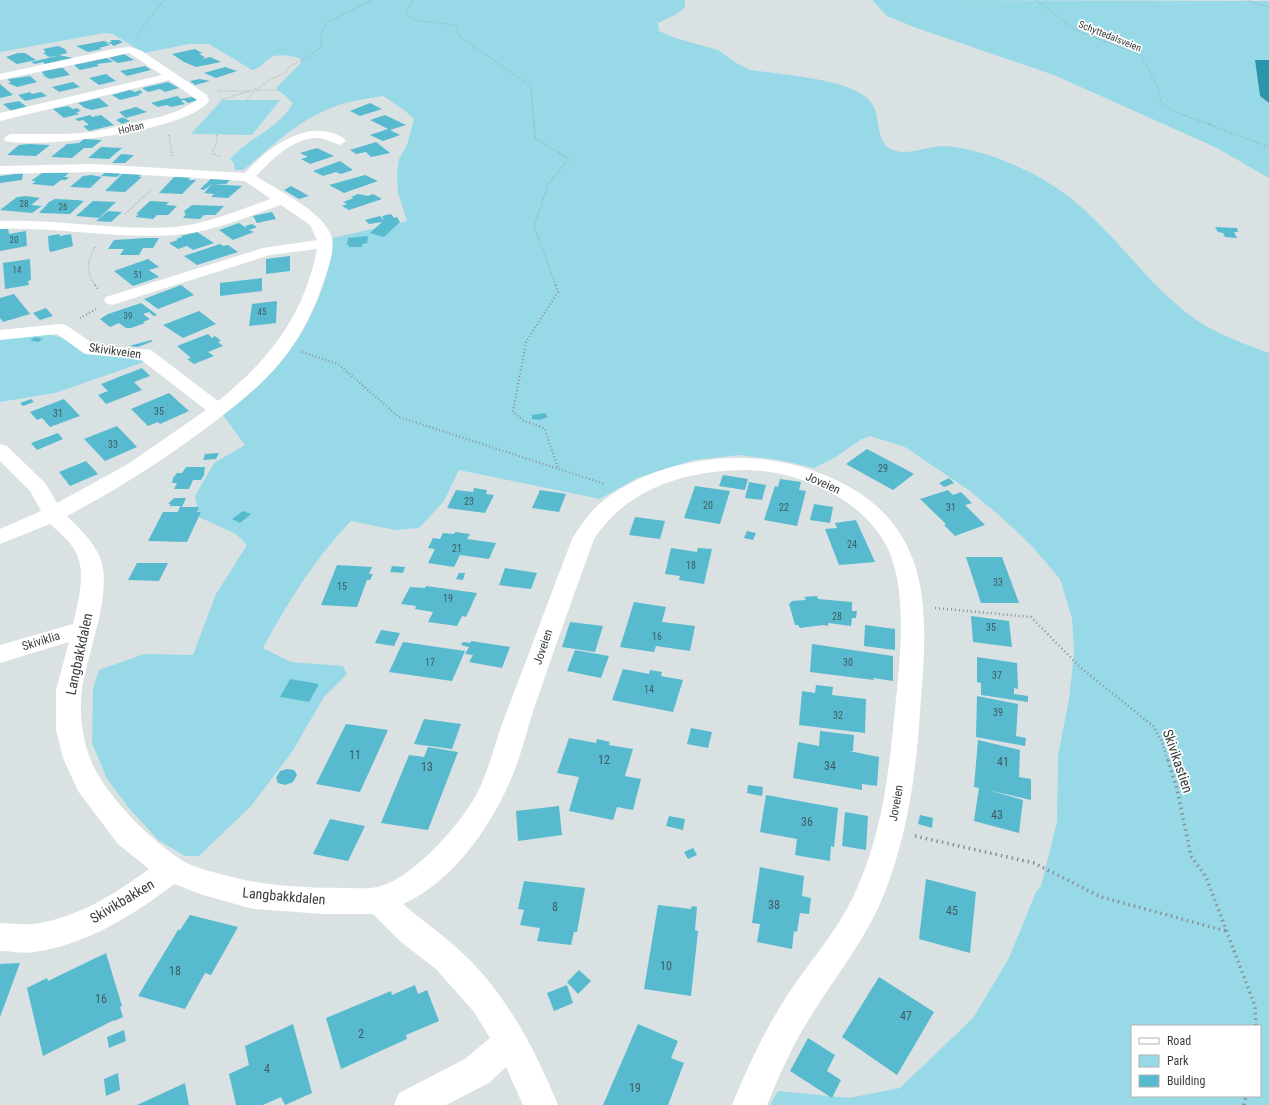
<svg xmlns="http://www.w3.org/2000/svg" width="1269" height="1105" font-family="'Roboto Condensed',sans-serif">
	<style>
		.green { fill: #98d9e8; fill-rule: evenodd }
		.water { fill: #2a94a9 }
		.building { fill: #57bacf }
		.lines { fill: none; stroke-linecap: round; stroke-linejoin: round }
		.path-far4 { stroke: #8a9091; stroke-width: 1; stroke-dasharray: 0.5 1.5; stroke-linecap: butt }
		.path-far3 { stroke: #8a9091; stroke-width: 1.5; stroke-dasharray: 0.5 2; stroke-linecap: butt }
		.path-far2 { stroke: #8a9091; stroke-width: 2; stroke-dasharray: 1 2.5; stroke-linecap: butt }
		.path-far1 { stroke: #8a9091; stroke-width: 2.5; stroke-dasharray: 1 3; stroke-linecap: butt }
		.path { stroke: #8a9091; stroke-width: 3.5; stroke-dasharray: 1.5 4; stroke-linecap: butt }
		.minor { fill: #fff; fill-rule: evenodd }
		.labels { text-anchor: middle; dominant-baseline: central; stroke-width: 3.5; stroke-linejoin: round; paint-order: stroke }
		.far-number-label { font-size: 9px; fill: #405c62 }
		.far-street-label { font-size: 10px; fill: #393d3d; stroke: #fff }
		.number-label { font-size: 10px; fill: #405c62 }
		.street-label { font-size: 12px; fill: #393d3d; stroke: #fff }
		.near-number-label { font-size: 12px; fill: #405c62 }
		.near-street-label { font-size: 14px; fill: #393d3d; stroke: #fff }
	</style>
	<rect width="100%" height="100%" fill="#d9e1e3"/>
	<path class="green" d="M0,0H685V7L675,15L658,23L659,31L675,38L718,50L738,64L751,70C782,75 842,78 866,97C886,113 870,144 896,151C912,155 930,145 946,146C985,149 1034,171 1065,194C1109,226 1140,275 1182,309C1206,330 1239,342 1269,353V1105H770L778,1091L849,1098L900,1088L973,1018L1009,958L1036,892L1041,886L1057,822L1058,756L1069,699L1074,653L1072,618L1060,579L1031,545L1000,516L970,491L905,447L870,436L860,440L836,457L814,468L780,460L739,455L694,460L637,478L600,499L459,470L444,501L419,528L395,530L351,521C315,558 288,602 263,648L291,662L343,666L347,674L324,697L292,752L251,806L199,856H185L158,840L129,808L107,779L92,743L93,689L99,670L144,654L193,655L216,594L247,545L236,534L199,517L195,496L214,463L245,445L223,415C272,380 309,335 326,277C330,264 331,250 333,238L407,221L398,193L397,175L399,159L407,145L414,119L404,110L383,96C363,99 344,102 326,110C298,122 272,145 250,165L243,170H235L234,163L230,159C248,138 280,128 293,103L276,88L301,63V59C293,56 278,53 270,58C262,63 263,67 252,70L209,44H189L144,53L113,34L105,33L0,52ZM1132,1026H1260V1096H1132Z
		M872,0L1269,1V60H1255L1260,96L1269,103V178L1217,148L1054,75L914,27L887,16Z
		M222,100H280L252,135L191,134Z
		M48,334L139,357L147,361L55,393L0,402V338Z"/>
	<path class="water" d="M1255,60H1269V103L1260,96Z"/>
	<path class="building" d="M110,40H119L123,42L114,46L108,42H112Z
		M103,41L108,42H106L110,45L99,48L102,49L88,52L76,46Z
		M58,46L65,49L67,53L59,55L73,58L45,64L43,62L35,64L31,62L57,56L49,57L43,53L46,52L43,49Z
		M195,49L202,53L199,54L205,57L202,59L210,57L221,62L196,67L184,62L172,54Z
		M18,53H25L36,60L17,64L6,57Z
		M124,54L134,60L118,63L109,58Z
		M107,58L113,62L97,64L99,66L80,70L74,65Z
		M145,66L151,70L127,76L120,71Z
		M225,67L237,71L216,78L204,73Z
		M61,68H63L70,75L50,79L42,75H45L42,73L44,71Z
		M106,74L116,81L99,85L89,78Z
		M30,76L37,82L17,87L8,83L11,82L8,80L9,79Z
		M200,79L210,81L195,85L190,81Z
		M73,82L80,87L59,92L52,87Z
		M168,82L179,88L165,92L160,89L148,92L142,88Z
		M0,84L13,95L0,98Z
		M130,90L135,92L140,90L143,93L138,94L140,95L120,100L112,95Z
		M30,92L32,94L41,92L47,96L25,101L18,95Z
		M177,96L181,99L192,97L198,100L188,103L184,100L181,101L185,104L171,107L167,105L158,107L151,103Z
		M99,98L109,106L92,110L85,108L78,103Z
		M19,101L27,107L11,111L3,104Z
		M370,103L382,109L360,116L350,111Z
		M68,106L73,109L77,108L81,111L76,112L79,114L64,118L53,109Z
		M136,107L147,112L126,118L119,112Z
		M90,115L92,117L101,115L114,125L89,131L83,126L89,125L83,120L78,121L75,119Z
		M385,115L406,125L390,130L400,135L383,141L370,135L388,129L370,120Z
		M123,117L124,118L130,121L122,124L116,120Z
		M84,139L102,140L92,148H84L72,158L51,157L67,144L79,143Z
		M376,142L390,153L371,157L366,152L356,154L350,150Z
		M29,144L50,145L36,156L7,155L19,145Z
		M101,147L122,148L109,159L88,158Z
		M317,148L334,156L310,164L301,159L308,157L300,153Z
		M121,154L134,155L125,163H112Z
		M340,161L353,170L341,174L336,172L323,176L313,171Z
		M48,172L69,173L64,177H69L66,180H61L53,186L32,184L36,181H31L42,173Z
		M106,172L122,173L117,177L101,176Z
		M124,172L143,173L139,177H142L125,192L105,191Z
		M23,173L22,180L0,183V176Z
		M91,175L102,177L90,188L70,187L83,176Z
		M365,175L378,181L344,193L329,185Z
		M175,176H192L188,180H196L182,194L159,193Z
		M212,178L231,179L226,184H212L204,190L200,189Z
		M212,184L242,186L228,198L211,197L214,194L204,193Z
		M291,186L309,196L299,199L284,190Z
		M358,194L368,196L373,194L382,199L349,210L342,206L347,204L343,202L354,198L351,197Z
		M26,196L40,198L31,205L42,206L32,213L0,210L17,197Z
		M55,199L77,200L84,201L70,214L39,213L49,202Z
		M93,201L116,202L99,218L76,216Z
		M150,201L169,202L166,205L177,206L168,215H157L153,219L135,217L139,214H136Z
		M192,205L224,206L215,215H204L200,219L183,218L186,214H184L186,212H183Z
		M108,211L122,212L111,222L96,221Z
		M272,212L276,219L257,223L253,216Z
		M391,214L394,218L397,217L400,222L384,237L370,233L382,222L369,224L365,220L380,216L384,221L382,216Z
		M239,223L248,229L245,226L252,224L257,227L249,230L254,232L233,240L219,230Z
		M1215,227L1237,228L1238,232H1234L1237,238L1225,237L1223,233L1218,232Z
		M8,228L9,234L26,231L27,246L0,251V229Z
		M197,232L214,243L193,250L187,246L178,249L169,243L178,240L176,239L182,237L181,236Z
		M59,234L60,236L71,234L73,246L51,252L49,250L48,236Z
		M368,236L367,243L362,244V247H349V245H347L348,238Z
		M147,238H159L153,248H143L139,255H120L124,249H108L114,240Z
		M220,244L223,246L228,245L238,252L197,265L184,256Z
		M290,256V271L266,274V259Z
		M30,259L31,280L28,281L29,285L5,289L3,263Z
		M148,259L159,267L149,270L159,277L133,286L114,271Z
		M262,278V291L220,296V283Z
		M181,285L194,295L158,309L144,299Z
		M14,294L30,314L3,322L0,318V298Z
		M277,301L276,323L249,326L252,304Z
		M141,303L157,315L154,316L149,312L143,314L150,319L143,322L145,323L131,328H126L119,323L110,327L100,319L108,314Z
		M46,308L53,316L40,320L33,313Z
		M199,311L216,324L183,338L163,325Z
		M208,334L212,338L215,336L221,341L218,342L223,346L208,352L214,356L194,364L187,359L191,358L177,346Z
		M35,337L43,339L38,342L30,340Z
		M151,340L153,341L138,347L129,346Z
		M142,368L150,376L134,382L142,390L106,404L98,395L108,391L101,384Z
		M169,393L189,411L160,424L158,422L148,426L131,409Z
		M31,399L34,402L23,406L20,403Z
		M64,399L80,416L50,427L42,418L37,420L30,412Z
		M545,413L548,417L540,420L532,419V415Z
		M117,426L137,447L105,461L84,439Z
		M58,433L63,439L37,450L31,443Z
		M867,449L905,469L914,474L893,490L846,464Z
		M219,453L216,459L203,460L205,454Z
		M86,461L98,474L70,486L59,472Z
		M186,467H205L204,475L201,480H193L189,489H174L177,483H172L173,478L177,473H182Z
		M723,475L748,479L745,490L719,486Z
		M949,478L954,483L944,487L939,483Z
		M780,479L801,482L799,490L806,491L797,526L764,520L775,486L778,487Z
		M749,482L766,485L762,500L745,498Z
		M695,486L730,491L720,524L684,518Z
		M474,488L487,490L486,494L494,495L485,513L447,508L456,490L473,492Z
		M540,490L566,494L559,512L532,508Z
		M948,490L953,495L961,492L972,503L965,505L985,525L955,536L944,525L946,524L920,499Z
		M174,498H186L182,507H199L197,512H201L187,542L148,541L163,512H178L180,506H169L171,504H168Z
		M814,504L833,507L830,523L810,520Z
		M243,511L251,514L240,523L232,519Z
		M635,517L665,521L660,539L629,535Z
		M856,520L875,562L839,565L825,529L837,528L835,523Z
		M747,531L756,533L753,540L744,538Z
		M455,532L470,534L467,539L496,543L489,559L460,555L454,567L428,563L435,549L428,548L433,538L440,539L443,533L454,534Z
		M671,548L697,552L698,548L712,549L704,584L679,580L680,576L665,574Z
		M966,557H1002L1019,603H981Z
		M137,563H168L159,581L128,580Z
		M337,565L372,567L369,574H373L370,580H367L357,607L321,605Z
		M392,566L405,567L403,573L390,572Z
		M505,568L537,573L531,589L499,585Z
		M459,573H465L463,580L456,579Z
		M426,586L477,593L466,617L462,616L457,626L428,622L433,612L415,609L416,606L401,604L410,587L425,588Z
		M817,596L818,599L852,602V611H857L856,618H852L851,626L828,623V626L823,625L800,628L798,625H795L789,604L792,601L806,600L804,597Z
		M634,602L666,607L662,622L695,626L690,651L656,646L654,652L620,647Z
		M971,616L1009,621L1012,647L973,642Z
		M570,622L603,626L595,652L562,647Z
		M865,625L895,629V650L864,646Z
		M381,630L400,633L394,646L375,643Z
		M471,641L510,647L502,668L469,662L473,655L465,654L469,647L461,645L463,642L470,643Z
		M403,642L465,651L452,681L389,672Z
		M812,644L893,656V681L873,678L874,680L810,672Z
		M575,650L609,656L601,678L567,671Z
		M977,657L1017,663L1018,689L1014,688V694L1028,696V702L981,695V683L977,682Z
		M623,669L649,674L650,670L662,672L661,676L683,680L673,712L612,700Z
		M290,679L319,684L309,702L280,697Z
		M816,685L833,687L832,695L866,699L865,733L799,725L802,691L815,693Z
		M977,696L1018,704L1016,736L1026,738L1025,746L976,737Z
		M424,719L461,724L452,749L414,744Z
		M346,724L388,730L360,792L316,784Z
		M691,728L712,732L708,748L687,744Z
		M820,731L854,735L853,751H849L879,757L877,786L862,784V790L793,778L798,742L819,746Z
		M569,738L596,743L597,739L610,742L609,745L633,749L625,776L641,779L633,810L617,807L613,820L569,811L579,777L557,773Z
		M978,740L1020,750L1019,777L1031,779V800L988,790L1023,800L1019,833L974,821L979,788L974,787Z
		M428,747L458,752L428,830L381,823L409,755L424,757Z
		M287,769L294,770L297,775L293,782L285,785L278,783L276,778L280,771Z
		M748,785L763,787L762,796L747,793Z
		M766,795L838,808L834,847L831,846L830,861L795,855L797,839L760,832Z
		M559,806L562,835L518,841L516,811Z
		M845,812L868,816L866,850L842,846Z
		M920,815L933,818L932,828L918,824Z
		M669,816L685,819L683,830L666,826Z
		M330,819L365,826L348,861L313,854Z
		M693,848L697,855L688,859L684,852Z
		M760,867L804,876L802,896L811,898L809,914L800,913L797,932L794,931L792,949L757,942L760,924L752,923Z
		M926,879L976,892L970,953L919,939Z
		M524,881L585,888L577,932H574L571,945L537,941L540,928L520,925L524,910L518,909Z
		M658,905L691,909L692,906L697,907L695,930L698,931L691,996L644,989Z
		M190,915L238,927L211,975L205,973L185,1009L138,996L178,930H180Z
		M106,953L122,1006L120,1007L123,1017L114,1021V1020L43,1056L27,988L47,978L48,981Z
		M20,963L0,1017V964Z
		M579,970L591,981L578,994L567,982Z
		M879,977L934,1012L897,1075L842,1037Z
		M415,985L418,994L427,990L439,1021L406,1035L407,1039L341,1069L326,1018L391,991L392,995Z
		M567,985L573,1003L554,1011L547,993Z
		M293,1024L312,1093L285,1105L281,1097L263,1105H236L229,1074L249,1065L245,1046Z
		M638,1024L678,1041L671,1058L684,1063L668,1105H603Z
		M124,1030L126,1041L109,1048L107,1037Z
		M808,1038L835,1055L827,1071L841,1080L832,1098L790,1071Z
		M118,1073L120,1090L106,1096L104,1079Z
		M185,1083L189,1105H137Z"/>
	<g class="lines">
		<path class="path-far4" d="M413,0L405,15L416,20L455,25L460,37L531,86L534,125
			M1036,0L1075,30L1141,55L1158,88L1161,102L1175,112L1211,125
			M1246,0L1269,7
			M137,35L164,0
			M256,90H280
			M218,91H249
			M221,100L259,88L269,80L285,73L290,66L309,56L322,46L321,33L328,22L372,0
			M247,100L254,91"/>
		<path class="path-far3" d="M534,124L535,138L569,159L549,183L534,226L556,286
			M1208,124L1269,147
			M169,135L172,156
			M217,135V142L212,153L221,157
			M125,214L152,189
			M95,247C87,262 85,272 96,286"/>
		<path class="path-far2" d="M95,285L98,289
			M556,285L558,292L526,342L513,412L524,421L542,427L545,430L558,468
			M80,318L96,309
			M302,352L338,364L399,417L605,484"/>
		<path class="path-far1" d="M935,608L1031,617L1081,668L1153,726L1161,740L1168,761"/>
		<path class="path" d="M1168,760L1177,789L1191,856L1206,877L1255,1006L1256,1026
			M915,836L1034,863L1101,897L1226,931
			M1244,1105L1246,1096"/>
		<path class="minor" d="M130,47L142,51L207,95L209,101C188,131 41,149 5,141L4,138L10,134H64L93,132L163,116L180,110L197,100L169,80L0,121V113L162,75L129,53L0,80V74L118,48Z
			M310,131C320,130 340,132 346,141L340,145C333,143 326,139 319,138C295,136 271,160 256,176C278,191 319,209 330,233C337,248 328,268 323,283C313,312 299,341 278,365C262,384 242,400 222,416C173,454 122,487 67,516C79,528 91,539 99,555C115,588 87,653 82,689C79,711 82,738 90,758C103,793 149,839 180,859C195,869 215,872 232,877C269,887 310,888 348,888C357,888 369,889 378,887C412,879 460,825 476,795C489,771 494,745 504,719C527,659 549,599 572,539C581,525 590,511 603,501C642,470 696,457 744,458C778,459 814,468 844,484C937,533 927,622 920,712C916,776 907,837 883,897C865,940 836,976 811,1016C793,1044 780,1074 767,1105H732C748,1066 766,1027 790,991C811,960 837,931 853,897C863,876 871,853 877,830C887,790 891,750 895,709C900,663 908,591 888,549C864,499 800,471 746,470C687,470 627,488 594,539C575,592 556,644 538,697C529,721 524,746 515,769C495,821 455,881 403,904C421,920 441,933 458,949C505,991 534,1047 558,1105H523L506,1067L489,1083L446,1105H394L399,1093L465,1059L490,1038L474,1012L436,969L401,942L373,914H325L253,909L203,895L174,884C134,915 86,945 34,952C23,954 11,951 0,951V923C11,923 23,925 34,924C77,918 115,894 149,869L118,844L78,791L63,758L56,730V690L69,642L0,663V645L73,624C78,603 85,577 78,557C73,543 60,533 50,524L0,544V529L41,511L30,491L0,461V444L7,446L45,483L57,503L128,464L206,410L140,359L85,354L57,334L0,340V330L60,324L66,325L95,345L151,350L218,401C269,360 304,316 317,249L270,255L112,305L106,303L104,300L106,297L263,248L317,240L310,225L281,205C246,217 211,233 173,235C115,239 58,227 0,229V221C58,219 116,231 174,227C208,224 240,209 271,199L245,181L93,172L0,174V166L93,164L245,173C263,153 283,137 310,131Z"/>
	</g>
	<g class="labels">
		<g class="far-number-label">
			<text x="24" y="204">28</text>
			<text x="63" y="207">26</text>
			<text x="14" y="240">20</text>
			<text x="17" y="270">14</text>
			<text x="138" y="275">51</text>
			<text x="262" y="312">45</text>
			<text x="128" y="316">39</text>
		</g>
		<g class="far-street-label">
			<text transform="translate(1110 36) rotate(22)">Schyttedalsveien</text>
			<text transform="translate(131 128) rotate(-14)">Holtan</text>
		</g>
		<g class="number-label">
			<text x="159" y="411">35</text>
			<text x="58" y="413">31</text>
			<text x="113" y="444">33</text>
			<text x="883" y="468">29</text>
			<text x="469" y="501">23</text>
			<text x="708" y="505">20</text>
			<text x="784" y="507">22</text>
			<text x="951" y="507">31</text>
			<text x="852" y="544">24</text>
			<text x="457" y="548">21</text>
			<text x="691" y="565">18</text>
			<text x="998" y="582">33</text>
			<text x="342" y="586">15</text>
			<text x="448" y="598">19</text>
			<text x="837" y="616">28</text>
			<text x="991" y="627">35</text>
			<text x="657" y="636">16</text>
			<text x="430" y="662">17</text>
			<text x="848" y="662">30</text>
			<text x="997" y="675">37</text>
			<text x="649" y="689">14</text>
			<text x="998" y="712">39</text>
			<text x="838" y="715">32</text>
		</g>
		<g class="street-label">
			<text transform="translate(115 351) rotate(8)">Skivikveien</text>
			<text transform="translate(823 483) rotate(24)">Joveien</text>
			<text transform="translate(41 641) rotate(-17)">Skiviklia</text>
			<text transform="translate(543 647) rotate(-71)">Joveien</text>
			<text transform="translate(896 803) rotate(-80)">Joveien</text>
		</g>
		<g class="near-number-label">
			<text x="355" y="755">11</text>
			<text x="604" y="760">12</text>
			<text x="1003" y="762">41</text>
			<text x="830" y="766">34</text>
			<text x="427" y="767">13</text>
			<text x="997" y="815">43</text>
			<text x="807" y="822">36</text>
			<text x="774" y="905">38</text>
			<text x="555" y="907">8</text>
			<text x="952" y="911">45</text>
			<text x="666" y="966">10</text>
			<text x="175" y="971">18</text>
			<text x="101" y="999">16</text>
			<text x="906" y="1016">47</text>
			<text x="361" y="1034">2</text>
			<text x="267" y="1069">4</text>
			<text x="635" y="1088">19</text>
		</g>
		<g class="near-street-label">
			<text transform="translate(79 654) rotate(-78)">Langbakkdalen</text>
			<text transform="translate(1178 761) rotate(71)">Skivikastien</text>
			<text transform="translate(284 896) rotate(5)">Langbakkdalen</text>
			<text transform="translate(122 901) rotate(-31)">Skivikbakken</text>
		</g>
	</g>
	<rect x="1131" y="1025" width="130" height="72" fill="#ffffff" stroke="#b0b1b1"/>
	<rect x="1139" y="1038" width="20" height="6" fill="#ffffff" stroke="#b0b1b1"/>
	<text x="1167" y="1045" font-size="12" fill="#393d3d">Road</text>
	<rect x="1139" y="1055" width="20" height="12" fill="#98d9e8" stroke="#b0b1b1"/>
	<text x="1167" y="1065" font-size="12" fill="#393d3d">Park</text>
	<rect x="1139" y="1075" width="20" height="12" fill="#57bacf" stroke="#b0b1b1"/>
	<text x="1167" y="1085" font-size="12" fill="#393d3d">Building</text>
</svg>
